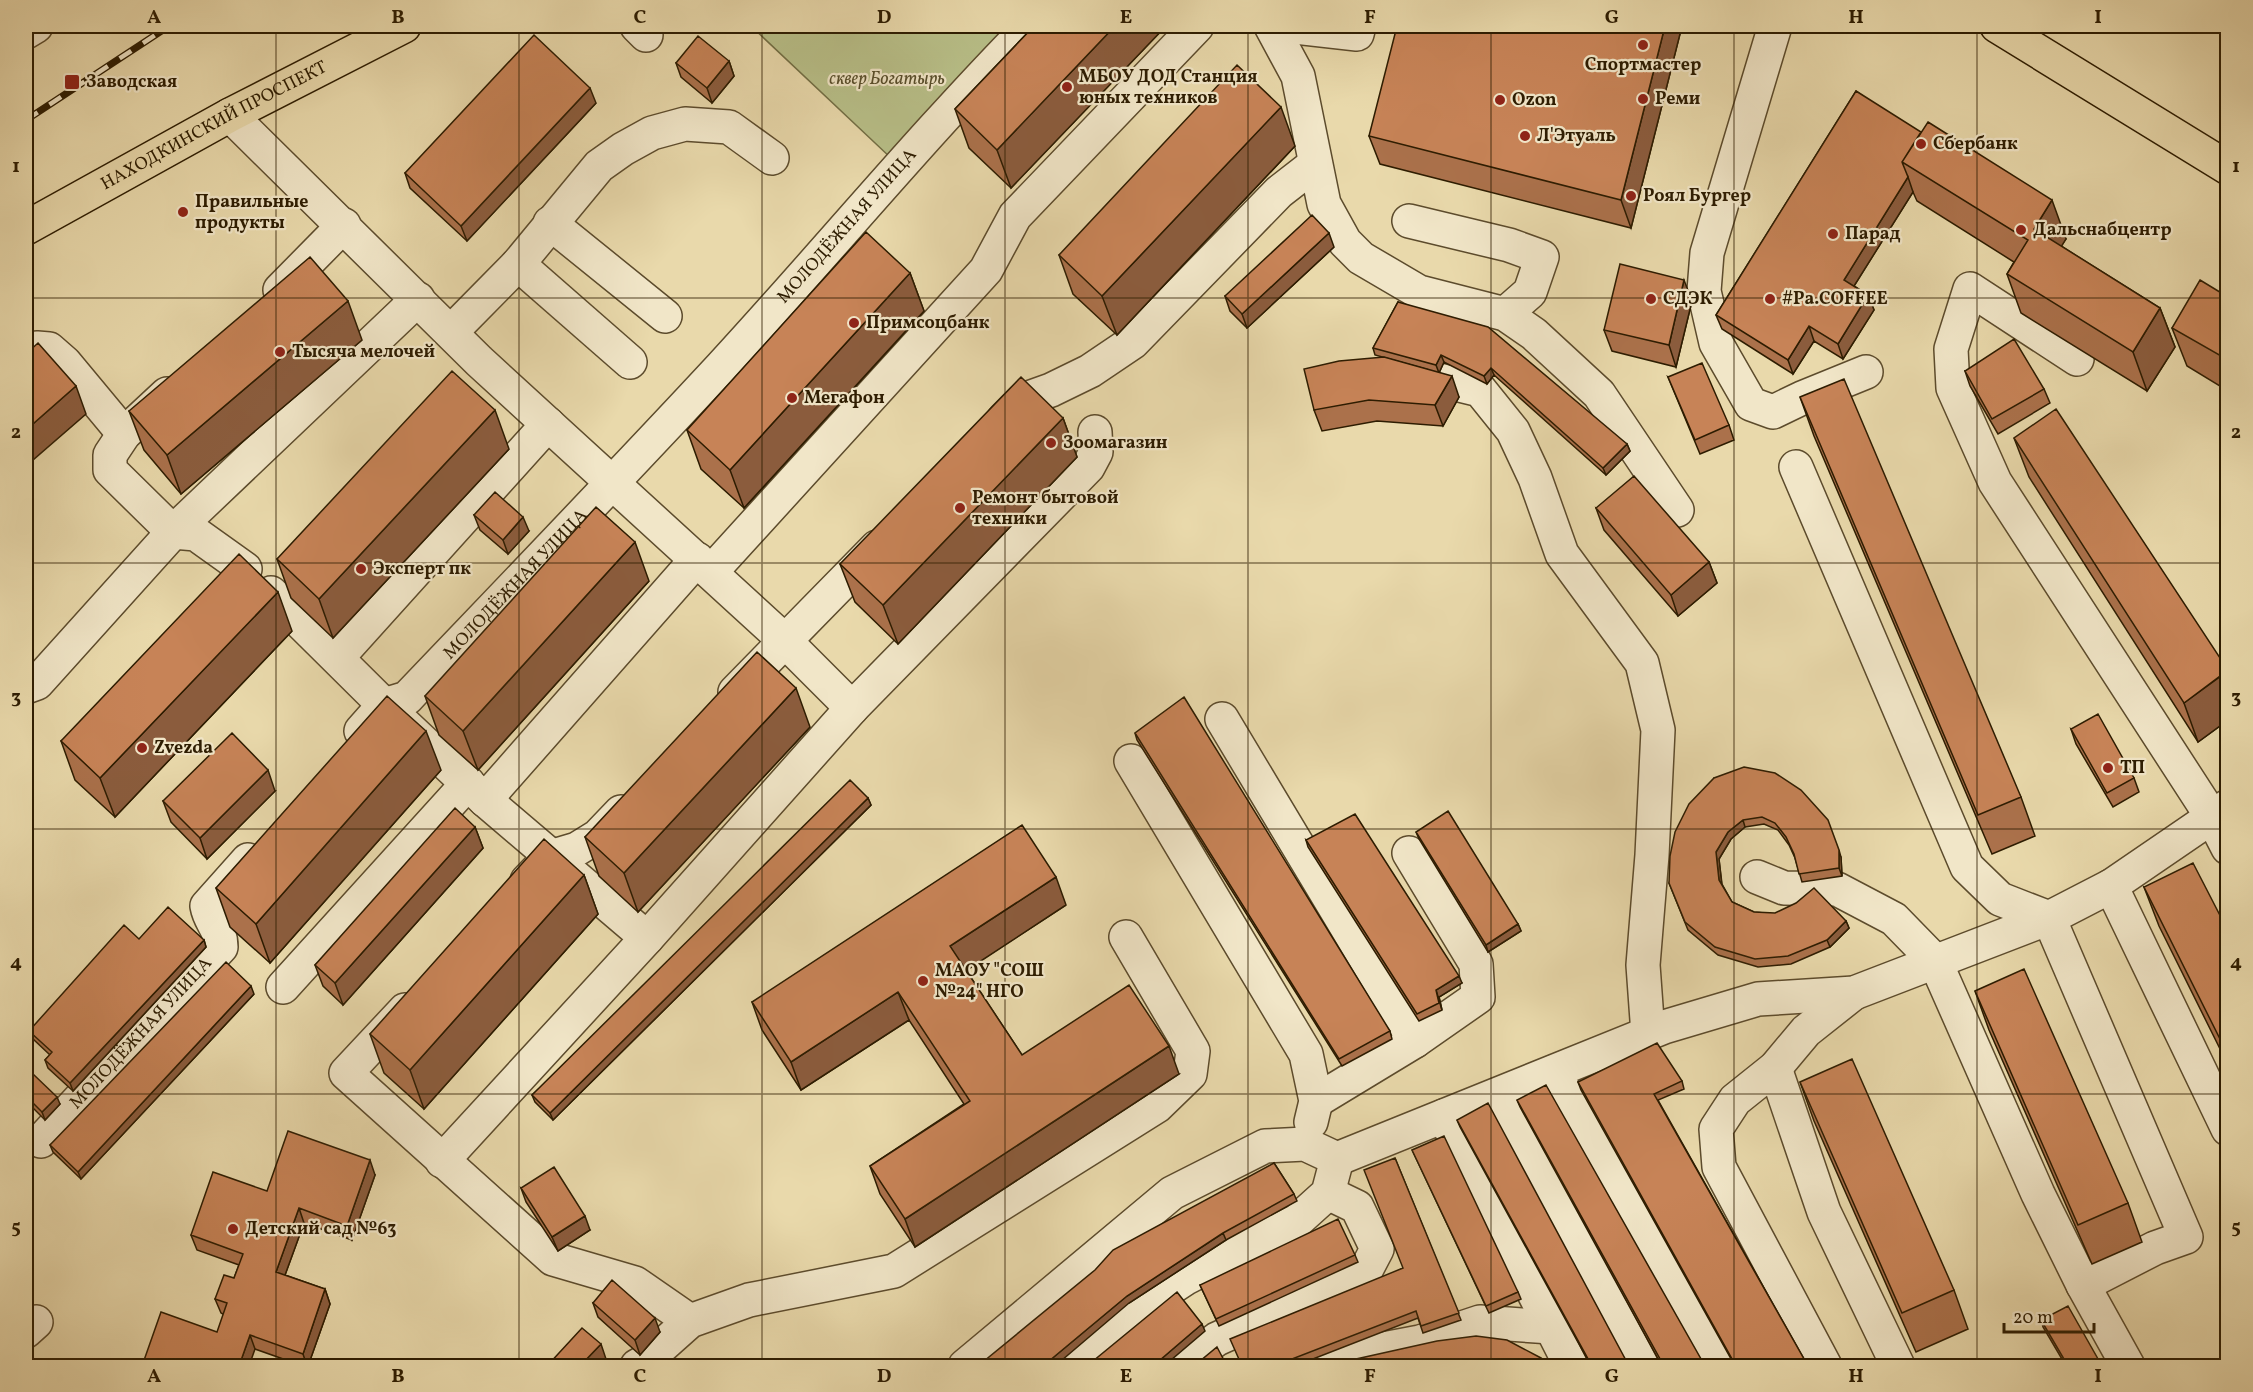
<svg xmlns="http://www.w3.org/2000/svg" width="2253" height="1392" font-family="Vollkorn,serif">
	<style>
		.green { fill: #b8bf88; stroke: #726e44; stroke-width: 1.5 }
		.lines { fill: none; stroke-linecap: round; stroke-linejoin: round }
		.minor-casing { stroke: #5c4b2c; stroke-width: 36 }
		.major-casing { stroke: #2d1c01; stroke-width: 36 }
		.minor { stroke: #f1e6c8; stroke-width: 33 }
		.major { stroke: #e9d9ab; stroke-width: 33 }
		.rail-casing { stroke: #2d1c01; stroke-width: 7 }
		.rail { stroke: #f1e6c8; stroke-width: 4.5; stroke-dasharray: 14; stroke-linecap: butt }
		.wall { fill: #ab714b; stroke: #2d1c01; stroke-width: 1.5 }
		.shaded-wall { fill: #8b5c3d; stroke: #2d1c01; stroke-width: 1.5 }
		.building { fill: #c78357; stroke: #2d1c01; stroke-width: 1.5 }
		.grid { fill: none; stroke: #2d1c01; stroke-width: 1.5; stroke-opacity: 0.55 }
		.poi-dot { fill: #8f2418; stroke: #f1e6c8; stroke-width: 2 }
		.labels { text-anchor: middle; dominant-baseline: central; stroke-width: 4.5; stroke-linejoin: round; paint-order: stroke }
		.poi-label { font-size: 18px; font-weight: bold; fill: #2d1c01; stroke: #f1e6c8; text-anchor: start }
		.park-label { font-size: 18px; font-style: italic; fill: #574d2a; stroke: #f1e6c8 }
		.street-label { font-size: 18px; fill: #2d1c01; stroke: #f1e6c8 }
		.neatline { fill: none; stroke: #2d1c01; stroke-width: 2 }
		.grid-label { font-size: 20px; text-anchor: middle; font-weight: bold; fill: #2d1c01 }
	</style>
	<rect width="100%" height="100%" fill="#e9d9ab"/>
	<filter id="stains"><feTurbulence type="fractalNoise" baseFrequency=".00333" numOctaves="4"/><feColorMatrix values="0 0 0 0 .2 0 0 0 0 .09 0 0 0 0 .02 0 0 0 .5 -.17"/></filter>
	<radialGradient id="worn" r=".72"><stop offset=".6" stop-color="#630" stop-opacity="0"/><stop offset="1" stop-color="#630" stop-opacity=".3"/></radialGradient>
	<path class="green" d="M751,26H1009L892,159Z"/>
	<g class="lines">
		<defs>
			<g id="minor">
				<path d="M637,26L646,35"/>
				<path d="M1271,26L1298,76L1324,204L1345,242L1361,258L1419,292L1505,314L1534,334L1599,394L1677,510"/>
				<path d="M1296,26L1295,27L1357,34L1359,26"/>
				<path d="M1775,26L1707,253L1704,291L1716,343L1751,404L1773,412L1802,398L1866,372"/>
				<path d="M26,32L36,26"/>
				<path d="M230,115L479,361L784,640L852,708"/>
				<path d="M1409,221L1509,245L1542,257L1530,292L1505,314"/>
				<path d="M550,223L665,316"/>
				<path d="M518,264L630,362"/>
				<path d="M280,290L344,225"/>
				<path d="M451,332L518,264L599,166L623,149L652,133L685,124L729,127L772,158"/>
				<path d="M26,358L37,348L49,349L65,363L124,434"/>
				<path d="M2077,359L1970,289L1951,349L1953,388L1995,482L2212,817L2228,848"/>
				<path d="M1410,373L1480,390L1513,431L1535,478L1562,554L1642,663L1658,730L1652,855L1643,965L1648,1034"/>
				<path d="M1004,419L1023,400L1051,390L1090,371L1133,342L1279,192L1315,164"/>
				<path d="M1796,467L1967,867L2000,899L2049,918L2186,1237L2155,1248L2083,1285"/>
				<path d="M173,532L418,299"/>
				<path d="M173,532L196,534L245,569"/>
				<path d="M711,572L986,270L1015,216L1197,26"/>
				<path d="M271,593L384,705L485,800L647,938"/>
				<path d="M338,657L548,424"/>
				<path d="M26,687L37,683L173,532L110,470V455L124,434L167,394"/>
				<path d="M735,692L877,547"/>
				<path d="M1222,719L1415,1041L1316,1101"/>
				<path id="s1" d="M361,731L384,705L407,698C512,588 618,478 721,367C825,254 923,135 1030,26"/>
				<path d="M1131,761L1306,1054L1316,1101L1311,1122"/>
				<path d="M485,800L697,559"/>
				<path d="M1409,853L1476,964L1478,997L1415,1041"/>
				<path d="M1757,877L1784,888L1837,889L1894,919L1935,961L2038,1194L2083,1285L2128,1366"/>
				<path d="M527,881L550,857L577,849L598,836L621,812"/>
				<path d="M2111,886L2228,1129"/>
				<path d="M283,987L468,783"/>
				<path d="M405,1010L346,1073L553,1259L635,1283L690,1321"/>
				<path d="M1775,1068L1824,1212L1898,1366"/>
				<path d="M1554,1072L1716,1366"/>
				<path d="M1497,1095L1642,1366"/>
				<path d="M1444,1116L1571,1366"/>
				<path id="s2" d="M41,1141L221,947C221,928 210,923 207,906L248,860"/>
				<path d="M1337,1159L1664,1027L1758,999L1854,993L2049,918L2111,886L2228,806"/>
				<path d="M442,1161L647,938L852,708L1088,467L1096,452L1095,432"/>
				<path d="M26,1331L36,1322"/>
				<path d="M637,1366L644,1362L690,1321L749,1300L894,1271L1157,1106L1190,1074L1193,1051L1126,937"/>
				<path d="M965,1366L1172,1193L1265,1146L1305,1144L1337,1159L1328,1193L1297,1221L1186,1278L1142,1307L1071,1366"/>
				<path d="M1180,1366L1217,1339L1365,1272L1377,1249L1357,1207L1328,1193"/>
				<path d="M1323,1366L1347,1356L1420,1342L1480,1322L1551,1327"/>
				<path d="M1825,1366L1719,1167L1716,1129L1735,1100L1775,1068L1806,1031L1854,993"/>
			</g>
			<g id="major">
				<path d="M1997,26L2228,168"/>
				<path id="s3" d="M26,228L230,115L404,26"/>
			</g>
		</defs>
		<use href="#minor" class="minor-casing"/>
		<use href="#major" class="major-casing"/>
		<use href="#minor" class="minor"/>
		<use href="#major" class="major"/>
		<defs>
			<path id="rail" d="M2222,26L2228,30
				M26,120L169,26"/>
		</defs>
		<use href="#rail" class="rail-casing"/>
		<use href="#rail" class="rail"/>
	</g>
	<path class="wall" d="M1034,26H1166L1011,188L969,148L955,109Z
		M1682,26L1631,228L1380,164L1369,136Z
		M729,61L734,76L712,103L681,77L676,63Z
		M1856,91L2066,239L2061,246L2160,308L2175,347L2147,391L2021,313L2007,274L2014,262L1917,201L1913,192L1854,286L1868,295L1874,310L1843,359L1814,341L1793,374L1722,329L1716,315Z
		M596,103L467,241L410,188L405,173Z
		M1295,146L1117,335L1073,294L1059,255Z
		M1334,247L1247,328L1230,311L1225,296Z
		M910,273L924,311L744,508L701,469L687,430Z
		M2228,297V391L2187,366L2172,328Z
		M1692,301L1676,367L1612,351L1604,330Z
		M1398,302L1627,444L1630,451L1606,475L1494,375L1487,384L1444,362L1439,373L1459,397L1443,426L1377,421L1322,431L1314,410L1426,369L1375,355L1373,348Z
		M362,340L181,494L144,450L129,411Z
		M1965,371L2044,389L2050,403L1998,434L1970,386Z
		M1668,377L1729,425L1734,440L1700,454Z
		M1800,397L2021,797L2035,836L1992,854L1814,436Z
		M1063,418L1077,457L898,644L855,602L840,564Z
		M2014,438L2228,670V720L2198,742L2029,477Z
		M509,449L333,638L291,598L277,559Z
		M1596,508L1709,562L1717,583L1678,616L1604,530Z
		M474,515L529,531L508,554L480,530Z
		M649,581L478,770L439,735L425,696Z
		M292,631L115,817L75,780L61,741Z
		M810,727L638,912L599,876L585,837Z
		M2071,729L2134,778L2139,792L2113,807L2076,744Z
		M1135,733L1390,1031L1392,1039L1342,1066L1137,740Z
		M441,770L270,963L230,927L216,888Z
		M1714,778L1841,857L1842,876L1802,882L1795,858L1789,845L1778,830L1764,824L1745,827L1731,839L1719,859L1722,884L1732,902L1754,912L1846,921L1849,928L1830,947L1791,964L1758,967L1718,955L1688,930L1669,883Z
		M275,791L207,859L171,822L163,801Z
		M868,798L871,805L553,1120L535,1102L532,1095Z
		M475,827L483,848L343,1005L323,986L315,965Z
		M1416,832L1518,924L1521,931L1488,952L1419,839Z
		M1306,840L1462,983L1439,997L1442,1010L1419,1021L1308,847Z
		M584,875L598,914L424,1109L384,1073L370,1034Z
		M2144,887L2228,931V1065L2159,926Z
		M1066,905L966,970L1022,1055L1179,1074L915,1247L880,1194L870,1166L964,1104L909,1020L801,1090L762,1030L752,1002Z
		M139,939L204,940L206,947L73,1091L48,1068L45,1060L50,1055L32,1038L29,1031Z
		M1975,991L2128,1203L2142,1242L2092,1264L1989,1030Z
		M254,994L81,1179L53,1152L50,1145Z
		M1682,1081L1684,1089L1658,1100L1808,1366H1735L1581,1090L1578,1082Z
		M1800,1082L1954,1290L1968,1329L1916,1352L1814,1121Z
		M26,1083L60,1104L45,1120L26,1101Z
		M1517,1100L1705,1366H1662L1520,1107Z
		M1457,1120L1629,1366H1591L1460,1127Z
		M1412,1150L1518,1292L1521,1299L1489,1313Z
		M1395,1158L1461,1320L1423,1333L1418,1318L1295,1366H1241L1403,1268Z
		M1274,1163L1294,1194L1297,1201L1226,1240L1129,1303Z
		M375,1175L352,1240L304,1223L285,1275L325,1289L330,1304L308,1366H303L255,1349L223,1314L221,1313L215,1299L234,1278L239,1265L197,1250L191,1235L267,1191Z
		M521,1188L590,1230L558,1251L526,1202Z
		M1355,1255L1358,1262L1219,1326L1200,1285Z
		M593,1303L660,1332L640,1355L598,1317Z
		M2041,1320L2102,1366H2066L2043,1327Z"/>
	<path class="shaded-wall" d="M1115,26H1166L1011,188L997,150Z
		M1665,26H1682L1631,228L1621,200Z
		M729,61L734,76L712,103L707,88Z
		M590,88L596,103L467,241L461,226Z
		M1281,107L1295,146L1117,335L1102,296Z
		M1908,177L1913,192L1849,294L1844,280Z
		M2052,200L2066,239L2048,268L2034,229Z
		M1329,233L1334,247L1247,328L1242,314Z
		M910,273L924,311L744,508L730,470Z
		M1684,280L1692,301L1676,367L1669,345Z
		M1868,295L1874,310L1843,359L1838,344Z
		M348,301L362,340L181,494L167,455Z
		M2160,308L2175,347L2147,391L2133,352Z
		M1809,326L1814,341L1793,374L1788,360Z
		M1441,355L1444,362L1439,373L1436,365Z
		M1491,368L1494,375L1487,384L1484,376Z
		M1452,376L1459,397L1443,426L1435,405Z
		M76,386L86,414L26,466V430Z
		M495,410L509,449L333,638L319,599Z
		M1063,418L1077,457L898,644L883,605Z
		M1627,444L1630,451L1606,475L1603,468Z
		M523,517L529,531L508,554L503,540Z
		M635,542L649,581L478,770L463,731Z
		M1709,562L1717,583L1678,616L1671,595Z
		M278,592L292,631L115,817L100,778Z
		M2228,671V720L2198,742L2184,703Z
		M796,688L810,727L638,912L624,873Z
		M426,731L441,770L270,963L256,924Z
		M268,770L275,791L207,859L200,838Z
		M868,798L871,805L553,1120L550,1113Z
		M1743,820L1745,827L1731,839L1719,859L1722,887L1719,880L1716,852L1728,832Z
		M475,827L483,848L343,1005L335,983Z
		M1839,850L1841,857L1842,876L1839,868Z
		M584,875L598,914L424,1109L410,1070Z
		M1056,877L1066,905L961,974L950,946Z
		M1846,921L1849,928L1830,947L1827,940Z
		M1518,924L1521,931L1488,952L1486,945Z
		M204,940L206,947L73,1091L70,1083Z
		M1459,976L1462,983L1439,997L1442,1010L1436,990Z
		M251,986L254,994L81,1179L78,1172Z
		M898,992L909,1020L801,1090L791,1062Z
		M1169,1046L1179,1074L915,1247L905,1219Z
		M57,1097L60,1104L45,1120L42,1112Z
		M370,1160L375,1175L352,1240L347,1226Z
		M299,1208L304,1223L281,1286L276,1272Z
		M585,1216L590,1230L558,1251L552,1237Z
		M1223,1233L1226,1240L1129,1303L1055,1366H1043L1127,1296Z
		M325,1289L330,1304L308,1366H307L303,1354Z
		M655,1318L660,1332L640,1355L635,1340Z
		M1202,1324L1205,1331L1164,1366H1153Z
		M250,1335L255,1349L249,1366H239Z
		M601,1344L606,1359L599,1366H580Z"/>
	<path class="building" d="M1034,26H1115L997,150L955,109Z
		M1397,26H1665L1621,200L1369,136Z
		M534,35L590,88L461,226L405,173Z
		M698,36L729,61L707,88L676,63Z
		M1237,65L1281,107L1102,296L1059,255Z
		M1856,91L1921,132L1902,162L1908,177L1844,280L1868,295L1838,344L1809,326L1788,360L1716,315Z
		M1928,122L2052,200L2034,229L2160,308L2133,352L2007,274L2028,240L1902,162Z
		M1312,215L1329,233L1242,314L1225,296Z
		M866,232L910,273L730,470L687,430Z
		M310,257L348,301L167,455L129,411Z
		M1620,264L1684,280L1669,345L1604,330Z
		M2200,280L2228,297V360L2172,328Z
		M1398,302L1488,327L1627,444L1603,468L1491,368L1484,376L1441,355L1436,365L1373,348Z
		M2014,339L2044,389L1992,419L1965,371Z
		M38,343L76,386L26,430V354Z
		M1384,357L1452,376L1435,405L1369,400L1314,410L1304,369L1339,361Z
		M1702,363L1729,425L1695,440L1668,377Z
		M452,371L495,410L319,599L277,559Z
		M1021,377L1063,418L883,605L840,564Z
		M1844,379L2021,797L1978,815L1800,397Z
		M2056,409L2228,670L2184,703L2014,438Z
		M1634,476L1709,562L1671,595L1596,508Z
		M495,492L523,517L503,540L474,515Z
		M596,507L635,542L463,731L425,696Z
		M239,554L278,592L100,778L61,741Z
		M757,652L796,688L624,873L585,837Z
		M387,696L426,731L256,924L216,888Z
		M1184,697L1390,1031L1339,1059L1135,733Z
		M2098,714L2134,778L2107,793L2071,729Z
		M232,733L268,770L200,838L163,801Z
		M1744,767L1775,773L1801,790L1828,820L1839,850V868L1799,874L1794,854L1786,837L1775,823L1762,817L1743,820L1728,832L1716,852L1719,880L1732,902L1754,912L1775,913L1796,903L1814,888L1846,921L1827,940L1788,956L1755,959L1715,947L1685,922L1669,883L1670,856L1675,832L1689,804L1714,778Z
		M850,780L868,798L550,1113L532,1095Z
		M455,808L475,827L335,983L315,965Z
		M1448,811L1518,924L1486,945L1416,832Z
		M1355,814L1459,976L1436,990L1439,1003L1417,1014L1306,840Z
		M1022,825L1056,877L950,946L1022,1055L1129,985L1169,1046L905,1219L870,1166L970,1101L898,992L791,1062L752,1002Z
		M544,839L584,875L410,1070L370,1034Z
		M2193,863L2228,931V1055L2144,887Z
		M168,907L204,940L70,1083L45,1060L52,1052L29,1031L124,925L139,939Z
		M226,962L251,986L78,1172L50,1145Z
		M2024,969L2128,1203L2078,1225L1975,991Z
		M1657,1043L1682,1081L1654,1094L1808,1366H1736L1578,1082Z
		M1852,1059L1954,1290L1902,1313L1800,1082Z
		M33,1074L57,1097L42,1112L26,1096V1083Z
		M1546,1085L1705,1366H1664L1517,1100Z
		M1488,1103L1629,1366H1592L1457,1120Z
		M288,1131L370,1160L347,1226L299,1208L276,1272L325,1289L303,1354L250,1335L239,1366H142L161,1312L217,1332L227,1303L215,1299L224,1275L234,1278L243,1254L191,1235L213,1172L267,1191Z
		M1444,1136L1518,1292L1486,1306L1412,1150Z
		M1395,1158L1459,1313L1421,1326L1416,1311L1274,1366H1242L1230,1339L1403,1268L1364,1170Z
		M1274,1163L1294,1194L1223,1233L1127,1296L1043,1366H978L1095,1270L1113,1250Z
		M554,1167L585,1216L552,1237L521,1188Z
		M1338,1219L1355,1255L1216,1319L1200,1285Z
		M612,1280L655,1318L635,1340L593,1303Z
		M1177,1292L1202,1324L1153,1366H1087Z
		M2068,1306L2102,1366H2068L2041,1320Z
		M582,1328L601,1344L580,1366H547Z
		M1476,1336L1507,1340L1541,1358L1551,1366H1336L1347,1361L1437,1341Z
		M1217,1347L1227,1366H1194Z
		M1997,1361L2001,1366H1989Z"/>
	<path class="grid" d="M276,26V1366M519,26V1366M762,26V1366M1005,26V1366M1248,26V1366M1491,26V1366M1734,26V1366M1977,26V1366M26,298H2228M26,563H2228M26,829H2228M26,1094H2228"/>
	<g class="poi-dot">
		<circle cx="1643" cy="45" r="6"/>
		<rect x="64" y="74" width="16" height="16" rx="3"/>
		<circle cx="1067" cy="87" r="6"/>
		<circle cx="1643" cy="99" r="6"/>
		<circle cx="1500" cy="100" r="6"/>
		<circle cx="1525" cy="136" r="6"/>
		<circle cx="1921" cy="144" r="6"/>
		<circle cx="1631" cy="196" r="6"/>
		<circle cx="183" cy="212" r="6"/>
		<circle cx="2021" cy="230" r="6"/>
		<circle cx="1833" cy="234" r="6"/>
		<circle cx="1651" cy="299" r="6"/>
		<circle cx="1770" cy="299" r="6"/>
		<circle cx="854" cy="323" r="6"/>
		<circle cx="280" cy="352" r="6"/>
		<circle cx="792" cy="398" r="6"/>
		<circle cx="1051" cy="443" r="6"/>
		<circle cx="960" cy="508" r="6"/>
		<circle cx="361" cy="569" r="6"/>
		<circle cx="142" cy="748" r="6"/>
		<circle cx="2108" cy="768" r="6"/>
		<circle cx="923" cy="981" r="6"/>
		<circle cx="233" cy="1229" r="6"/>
	</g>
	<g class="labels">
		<g class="poi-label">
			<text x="1643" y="65" text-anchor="middle">Спортмастер</text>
			<text x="1079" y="77">МБОУ ДОД Станция<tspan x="1079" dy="21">юных техников</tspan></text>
			<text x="86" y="82">Заводская</text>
			<text x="1655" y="99">Реми</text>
			<text x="1512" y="100">Ozon</text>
			<text x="1537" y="136">Л'Этуаль</text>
			<text x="1933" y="144">Сбербанк</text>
			<text x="1643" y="196">Роял Бургер</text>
			<text x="195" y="202">Правильные<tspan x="195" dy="21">продукты</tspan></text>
			<text x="2033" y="230">Дальснабцентр</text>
			<text x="1845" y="234">Парад</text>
			<text x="1663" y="299">СДЭК</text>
			<text x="1782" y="299">#Pa.COFFEE</text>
			<text x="866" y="323">Примсоцбанк</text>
			<text x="292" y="352">Тысяча мелочей</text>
			<text x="804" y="398">Мегафон</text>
			<text x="1063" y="443">Зоомагазин</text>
			<text x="972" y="498">Ремонт бытовой<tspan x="972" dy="21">техники</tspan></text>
			<text x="373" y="569">Эксперт пк</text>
			<text x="154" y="748">Zvezda</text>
			<text x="2120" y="768">ТП</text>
			<text x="935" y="971">МАОУ "СОШ<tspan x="935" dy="21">№24" НГО</tspan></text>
			<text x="245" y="1229">Детский сад №63</text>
		</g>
		<g class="park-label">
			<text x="887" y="79">сквер Богатырь</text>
		</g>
		<g class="street-label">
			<text stroke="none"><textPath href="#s3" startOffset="214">НАХОДКИНСКИЙ ПРОСПЕКТ</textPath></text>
			<text stroke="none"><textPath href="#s1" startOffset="704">МОЛОДЁЖНАЯ УЛИЦА</textPath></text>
			<text stroke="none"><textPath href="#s1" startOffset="216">МОЛОДЁЖНАЯ УЛИЦА</textPath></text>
			<text stroke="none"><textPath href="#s2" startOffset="147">МОЛОДЁЖНАЯ УЛИЦА</textPath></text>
		</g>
	</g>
	<rect width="2253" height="1392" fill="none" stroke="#e9d9ab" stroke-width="66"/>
	<path d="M2004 1323v9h90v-9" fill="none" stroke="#2d1c01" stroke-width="3"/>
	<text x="2013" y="1323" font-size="18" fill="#2d1c01" stroke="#f1e6c8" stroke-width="4.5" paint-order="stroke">20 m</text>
	<rect x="33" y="33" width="2187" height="1326" class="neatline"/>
	<g class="grid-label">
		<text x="154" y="23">A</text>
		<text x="398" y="23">B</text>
		<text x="640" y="23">C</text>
		<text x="884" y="23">D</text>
		<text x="1126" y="23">E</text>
		<text x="1370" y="23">F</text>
		<text x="1612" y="23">G</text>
		<text x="1856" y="23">H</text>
		<text x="2098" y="23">I</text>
		<text x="16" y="172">1</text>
		<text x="2236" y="172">1</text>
		<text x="16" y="438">2</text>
		<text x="2236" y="438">2</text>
		<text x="16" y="703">3</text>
		<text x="2236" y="703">3</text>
		<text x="16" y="968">4</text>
		<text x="2236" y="968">4</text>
		<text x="16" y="1233">5</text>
		<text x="2236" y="1233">5</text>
		<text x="154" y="1382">A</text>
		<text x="398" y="1382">B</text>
		<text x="640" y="1382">C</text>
		<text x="884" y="1382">D</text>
		<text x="1126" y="1382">E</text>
		<text x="1370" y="1382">F</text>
		<text x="1612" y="1382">G</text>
		<text x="1856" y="1382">H</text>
		<text x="2098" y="1382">I</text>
	</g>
	<rect width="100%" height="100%" filter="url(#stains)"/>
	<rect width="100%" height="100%" fill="url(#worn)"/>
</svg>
